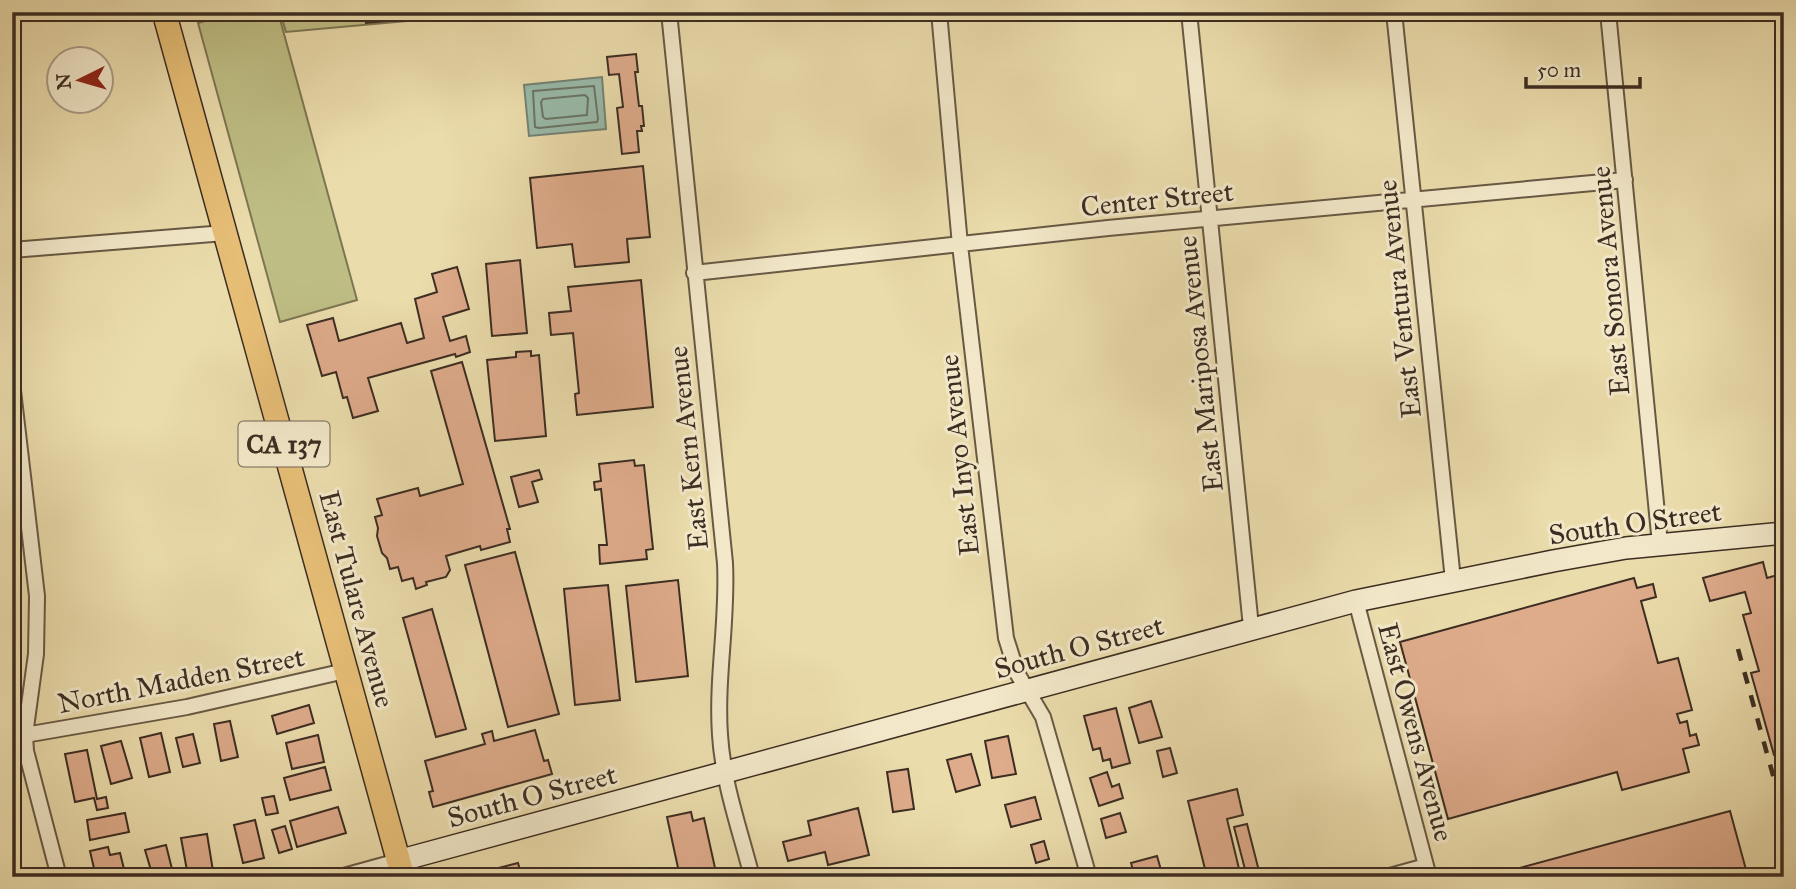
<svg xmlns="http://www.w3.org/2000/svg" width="1796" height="889" font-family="'IM FELL Great Primer',serif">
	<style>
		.green { fill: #bebe84; stroke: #7d7653; stroke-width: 2 }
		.water { fill: #98bbab; stroke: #738274; stroke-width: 2 }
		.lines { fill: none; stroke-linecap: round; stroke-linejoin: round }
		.shore { stroke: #6a7466; stroke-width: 2 }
		.building { fill: #deab8b; stroke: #3c2d22; stroke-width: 2 }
		.street-casing { stroke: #685944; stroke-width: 18 }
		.secondary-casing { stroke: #3c2d22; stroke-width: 24 }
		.primary-casing { stroke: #3c2d22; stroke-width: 26 }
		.street { stroke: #f2e8c9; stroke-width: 14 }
		.secondary { stroke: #f2e8c9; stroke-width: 21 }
		.primary { stroke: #e6be76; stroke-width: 23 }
		.rail { stroke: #3c2d22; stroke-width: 4.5; stroke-dasharray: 12 12; stroke-linecap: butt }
		.labels { text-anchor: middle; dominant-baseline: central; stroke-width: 6; stroke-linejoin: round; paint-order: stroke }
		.shield { fill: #f2e8c9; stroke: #736554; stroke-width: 2 }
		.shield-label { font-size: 26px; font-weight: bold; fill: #3c2d22 }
		.street-label { font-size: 28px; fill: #3c2d22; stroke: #f2e8c9 }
	</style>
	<rect width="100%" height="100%" fill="#ebdcac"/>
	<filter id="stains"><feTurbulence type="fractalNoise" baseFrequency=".00286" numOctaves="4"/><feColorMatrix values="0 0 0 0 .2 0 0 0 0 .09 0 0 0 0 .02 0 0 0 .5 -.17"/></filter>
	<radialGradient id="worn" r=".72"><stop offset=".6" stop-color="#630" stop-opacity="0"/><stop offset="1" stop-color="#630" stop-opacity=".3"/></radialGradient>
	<path class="green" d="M237,12H278L357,300L280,322L198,23Z
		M280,12H507L286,32Z
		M528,12H619L528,20Z"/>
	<path class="water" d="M602,77L606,129L529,136L524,85Z"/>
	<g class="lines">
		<path class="shore" d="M594,86L598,119L597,122L539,128L535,127L533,91Z
			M585,95L588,98L587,115L546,119L543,117L541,102L543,99Z"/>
	</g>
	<path class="building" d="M365,12H488L366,23Z
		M547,12H568V14L547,15Z
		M636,54L638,72H635L639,106H642L644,126H641L642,131H637L639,152L622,154L617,108L623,107L619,74L609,75L607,57Z
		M643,166L650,237L627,239L629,262L575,267L572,244L537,248L530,178Z
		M520,260L527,333L492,336L486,264Z
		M457,267L469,309L443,317L450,341L466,336L470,352L456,357L455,354L368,378L378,411L353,418L347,397L343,398L336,372L322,376L307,325L333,318L339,341L401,323L407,343L424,338L415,299L437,292L432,274Z
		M641,280L653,407L577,415L575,394L579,393L573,333L551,335L549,313L571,311L568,287Z
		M531,351V356L539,355L546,436L495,441L487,360L516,357V352Z
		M462,362L510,529H507L510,542L481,550L480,546L446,556L450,570L446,577L426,582L427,585L416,589L413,578L402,581L398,567L390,569L387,558L382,553L377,536L378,528L375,517L382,515L377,499L418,488L420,496L463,484L431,371Z
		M634,460L635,466L644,465L653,549L646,550L647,559L600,564L599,545H607L601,489L595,490L594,482L601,481L599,464Z
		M539,470L542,479L532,482L538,502L519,507L511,477Z
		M515,552L559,714L508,727L465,565Z
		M1763,562L1767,578L1784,573V752L1774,755L1751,673L1759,671L1743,615L1751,613L1745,592L1710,601L1703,578Z
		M1634,578L1637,588L1653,584L1656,597L1641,601L1658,663L1678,658L1692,710L1677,714L1680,723L1687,721L1690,736L1696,734L1699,745L1683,749L1689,772L1622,790L1617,772L1448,819L1400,642Z
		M678,580L688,676L636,682L626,586Z
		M608,585L620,700L575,705L564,589Z
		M432,609L466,729L436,737L403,618Z
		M1151,701L1162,737L1139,743L1129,708Z
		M309,705L314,723L277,734L272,716Z
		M1116,708L1130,763L1112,768L1110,759L1103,761L1100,748L1093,750L1084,716Z
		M230,721L238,757L221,761L214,724Z
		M535,730L544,761L548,760L552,774L433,807L429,792L433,791L425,761L485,744L482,734L492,731L494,741Z
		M161,733L170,772L149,777L140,738Z
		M193,734L200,763L183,767L176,738Z
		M318,735L324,762L292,769L286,743Z
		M1008,736L1016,774L992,778L985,741Z
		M121,741L132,778L111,784L101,746Z
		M1170,748L1177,773L1163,777L1157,751Z
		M87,750L97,799L106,797L108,808L97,810L94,798L75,802L65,754Z
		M971,754L980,785L956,792L947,760Z
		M325,767L331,790L290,800L284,778Z
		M908,769L914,809L893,812L887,772Z
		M1107,772L1112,787L1119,784L1123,798L1099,806L1090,778Z
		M1237,789L1243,815L1227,819L1241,877H1207L1188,801Z
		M274,796L278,813L266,815L262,798Z
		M1035,797L1041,819L1011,827L1005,805Z
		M338,807L346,833L297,847L290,821Z
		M858,808L869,855L828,865L825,852L788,861L783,842L811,835L808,821Z
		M1730,811L1748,877H1502L1501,873Z
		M691,812L693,821L704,818L717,877H680L667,817Z
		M125,813L129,832L90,840L87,820Z
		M1120,813L1126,832L1106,838L1101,819Z
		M255,820L264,858L243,863L234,825Z
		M1247,824L1260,875L1254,877H1247L1234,827Z
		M285,826L292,849L279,853L272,830Z
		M12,833L22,877H12Z
		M207,834L213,871L188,876L181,838Z
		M1044,841L1049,859L1036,863L1031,845Z
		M166,845L174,877H153L145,850Z
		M108,847L110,855L120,853L126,877H96L90,851Z
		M1157,856L1163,877H1135L1131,863Z
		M518,863L522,877H463Z
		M984,869L986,877H958Z"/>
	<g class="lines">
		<defs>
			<path id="street" d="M669,12L725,563C728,621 716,678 720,735C723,783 740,830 752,877
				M939,12L960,245L1006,638L1017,673L1043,717L1089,877
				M1189,12L1251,627
				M1394,12L1453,580
				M1608,12L1660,544
				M12,250L225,233
				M694,273L1108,228L1625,180
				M12,382L37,596L36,654L25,735L26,751L59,877
				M1356,601L1429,877
				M25,735L187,707L345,671
				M340,877L398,861
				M1386,877L1426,866"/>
			<path id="secondary" d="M398,861L1356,601L1553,561L1626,548L1784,533"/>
			<path id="primary" d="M164,12L403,877"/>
		</defs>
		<use href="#street" class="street-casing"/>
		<use href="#secondary" class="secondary-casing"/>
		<use href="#primary" class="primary-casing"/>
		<use href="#street" class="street"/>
		<use href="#secondary" class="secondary"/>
		<use href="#primary" class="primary"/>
		<path class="rail" d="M1738,649L1784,815"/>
	</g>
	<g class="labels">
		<rect class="shield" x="238.5" y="421.5" width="91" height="45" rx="5"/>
		<g class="shield-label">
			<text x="284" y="444">CA 137</text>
		</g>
		<g class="street-label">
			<text transform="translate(1157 199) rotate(-6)">Center Street</text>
			<text transform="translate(1610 281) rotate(-95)">East Sonora Avenue</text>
			<text transform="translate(1399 299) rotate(-96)">East Ventura Avenue</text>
			<text transform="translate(1200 364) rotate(-96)">East Mariposa Avenue</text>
			<text transform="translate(688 448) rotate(-96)">East Kern Avenue</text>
			<text transform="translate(959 455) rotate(-96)">East Inyo Avenue</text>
			<text transform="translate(1635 523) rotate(-8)">South O Street</text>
			<text transform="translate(357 599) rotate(75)">East Tulare Avenue</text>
			<text transform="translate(1079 647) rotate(-15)">South O Street</text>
			<text transform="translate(181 680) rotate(-11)">North Madden Street</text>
			<text transform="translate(1416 732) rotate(75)">East Owens Avenue</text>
			<text transform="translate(532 796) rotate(-15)">South O Street</text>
		</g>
	</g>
	<rect width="1796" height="889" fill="none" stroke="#ebdcac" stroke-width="42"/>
	<rect x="14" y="14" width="1768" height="861" fill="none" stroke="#3c2d22" stroke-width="3.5"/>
	<rect x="21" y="21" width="1754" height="847" fill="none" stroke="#3c2d22" stroke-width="2"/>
	<g transform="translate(80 80) rotate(265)"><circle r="33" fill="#f2e8c9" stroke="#a99d86" stroke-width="2"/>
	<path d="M0-5L12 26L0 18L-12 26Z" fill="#8f2418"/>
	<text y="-10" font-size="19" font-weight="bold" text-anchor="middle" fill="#3c2d22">N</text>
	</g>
	<path d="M1526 77v10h114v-10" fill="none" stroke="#3c2d22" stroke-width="3.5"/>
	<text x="1537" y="77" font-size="21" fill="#3c2d22" stroke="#f2e8c9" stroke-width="5" paint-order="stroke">50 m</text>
	<rect width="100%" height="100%" filter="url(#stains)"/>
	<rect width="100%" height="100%" fill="url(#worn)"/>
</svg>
